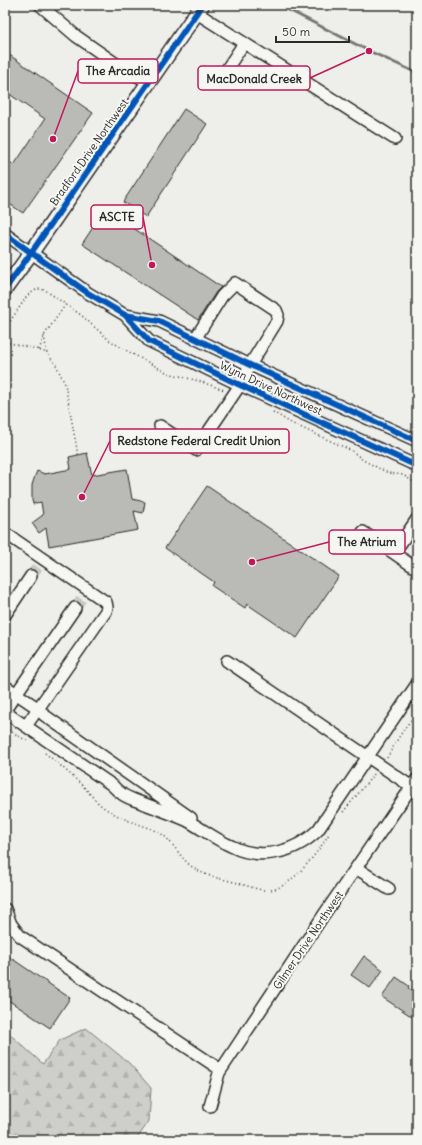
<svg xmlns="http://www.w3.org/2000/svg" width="422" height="1145" font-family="Delius,sans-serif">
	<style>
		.forest { fill: url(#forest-firs); stroke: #7c7c7a }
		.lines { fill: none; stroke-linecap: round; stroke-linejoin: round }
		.stream { stroke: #757573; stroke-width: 3 }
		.building { fill: #babab7; stroke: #2b2b2b }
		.minor-tunnel { stroke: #c7c7c4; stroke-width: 11; stroke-dasharray: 11 5.5; stroke-linecap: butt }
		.minor-casing { stroke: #2b2b2b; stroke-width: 14 }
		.major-casing { stroke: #2b2b2b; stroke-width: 17 }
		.path { stroke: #2b2b2b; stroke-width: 1.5; stroke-dasharray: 1 3; stroke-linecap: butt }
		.minor { stroke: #f6f6f2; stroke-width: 11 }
		.major { stroke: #f6f6f2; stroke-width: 14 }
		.cycleway-casing { stroke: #f6f6f2; stroke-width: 8 }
		.cycleway { stroke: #0057b8; stroke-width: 6 }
		.labels { text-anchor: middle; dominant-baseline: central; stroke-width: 4; stroke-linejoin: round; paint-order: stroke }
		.street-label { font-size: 11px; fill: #2b2b2b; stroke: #f6f6f2 }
		.leader { fill: none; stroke: #c2185b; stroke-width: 1.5 }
		.callout-dot { fill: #c2185b; stroke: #f6f6f2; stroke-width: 1.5 }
		.callout { fill: #f6f6f2; stroke: #c2185b; stroke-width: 1.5 }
		.callout-label { font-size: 12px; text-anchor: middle; font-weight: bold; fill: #2b2b2b }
	</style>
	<defs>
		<pattern id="forest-firs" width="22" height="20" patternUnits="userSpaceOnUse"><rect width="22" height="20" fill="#cececa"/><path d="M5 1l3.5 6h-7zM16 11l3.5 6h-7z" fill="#b1b1ae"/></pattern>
	</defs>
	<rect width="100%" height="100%" fill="#eeeeea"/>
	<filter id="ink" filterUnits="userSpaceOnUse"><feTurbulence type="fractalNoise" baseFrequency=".025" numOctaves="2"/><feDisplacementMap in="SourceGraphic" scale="8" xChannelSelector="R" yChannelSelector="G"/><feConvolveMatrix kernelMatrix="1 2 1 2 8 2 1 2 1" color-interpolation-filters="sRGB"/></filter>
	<g filter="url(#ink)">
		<path class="forest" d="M86,1028L129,1063L151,1088L149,1121L136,1140H5V1030L43,1064L60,1040Z"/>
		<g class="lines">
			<path class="stream" d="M279,5L369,51L417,73"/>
		</g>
		<path class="building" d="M5,52L93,113L23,213L5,201V159L14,165L45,119L5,91Z
			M184,109L207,124L146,217L123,202Z
			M105,209L221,287L216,292L198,320L82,244Z
			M87,453L92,475L127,469L132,499L145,502L143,513L134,511L138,530L49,546L46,528L39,533L32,523L43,515L41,502L33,504L32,500V485L35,476L37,471L45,474L71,469L69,457Z
			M207,486L339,576L297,638L247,604L245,608L212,586L214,582L165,548Z
			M5,954L70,998L50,1028L5,998Z
			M364,956L383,970L370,988L351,975Z
			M396,977L409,986L408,988L417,994V1020L382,997Z"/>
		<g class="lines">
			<path class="minor-tunnel" d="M31,576L38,566
				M75,608L83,596"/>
			<defs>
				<path id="minor" d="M40,5L76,36L125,70L149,82
					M197,13L395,139
					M217,84L244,43
					M5,234L88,293L125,315L149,341L240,385L417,466
					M125,315L159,321L250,365L417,441
					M160,426L196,450L240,385L250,365L277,321L278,315L276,310L235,283L222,296L195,339
					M363,532L417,569
					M5,533L106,602L107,607L106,611L26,726
					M394,553L417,519
					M5,615L31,576
					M227,661L412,787
					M5,686L39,709L44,715L191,818
					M5,710L75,608
					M5,712L112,785C115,788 117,791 121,793C125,797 132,799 137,801C153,807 170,813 186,820C201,828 215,839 231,846C260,861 295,853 318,830L417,684
					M356,868L389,889
					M5,909L11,924L20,936L221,1070
					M210,1106L219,1073L325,913L417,779"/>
				<path id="major" d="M5,289L31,253L202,5"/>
			</defs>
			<use href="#minor" class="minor-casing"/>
			<use href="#major" class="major-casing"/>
			<path class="path" d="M5,332L11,320L27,296L34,291L38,289L45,290L81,315L109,340L129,352L168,373L202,382L224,390
				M44,336L47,353L56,365L65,384L78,455
				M5,342L36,349L47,353
				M39,350L45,334L66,304
				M273,412L291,423L346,448L352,451L363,460L388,473L403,475L417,484
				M5,728L29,742
				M45,753C58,763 70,774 82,785C89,792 95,801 103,807C113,814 124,819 135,823C144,826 153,829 160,833C174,842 179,857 191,866C204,876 218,878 234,882C245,884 257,891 269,890C291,889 318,852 329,834
				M387,758C396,742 404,727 417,713
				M343,812L375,773"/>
			<use href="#minor" class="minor"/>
			<use href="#major" class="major"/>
			<defs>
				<path id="cycleway" d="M5,234L88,293L125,315L149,341L240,385L417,466
					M5,289L31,253L202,5
					M125,315L159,321L250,365L417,441"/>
			</defs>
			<use href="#cycleway" class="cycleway-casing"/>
			<use href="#cycleway" class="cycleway"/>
		</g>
	</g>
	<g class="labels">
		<g class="street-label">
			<text transform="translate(89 152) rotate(-55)">Bradford Drive Northwest</text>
			<text transform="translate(271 388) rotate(25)">Wynn Drive Northwest</text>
			<text transform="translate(308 940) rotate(-56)">Gilmer Drive Northwest</text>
		</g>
	</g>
	<path class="leader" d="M53 139L78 71M369 51L310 78M152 265L143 217M82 497L110 441M252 562L329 542"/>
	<g class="callout-dot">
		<circle cx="53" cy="139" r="4"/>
		<circle cx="369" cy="51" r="4"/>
		<circle cx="152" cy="265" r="4"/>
		<circle cx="82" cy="497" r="4"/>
		<circle cx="252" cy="562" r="4"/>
	</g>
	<g class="callout">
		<rect x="78" y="59" width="80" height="24" rx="4"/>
		<rect x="198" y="66" width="112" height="24" rx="4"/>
		<rect x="91" y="205" width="52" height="24" rx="4"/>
		<rect x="110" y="429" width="179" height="24" rx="4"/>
		<rect x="329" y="530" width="76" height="24" rx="4"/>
	</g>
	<g class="callout-label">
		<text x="118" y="75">The Arcadia</text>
		<text x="254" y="83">MacDonald Creek</text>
		<text x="117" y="221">ASCTE</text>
		<text x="199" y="445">Redstone Federal Credit Union</text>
		<text x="367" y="546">The Atrium</text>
	</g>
	<rect width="422" height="1145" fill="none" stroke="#f6f6f2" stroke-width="20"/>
	<rect x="10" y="10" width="402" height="1125" fill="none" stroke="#2b2b2b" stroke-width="1.5" filter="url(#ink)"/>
	<path d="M276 36v6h73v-6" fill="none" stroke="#2b2b2b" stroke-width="2"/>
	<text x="282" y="36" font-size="12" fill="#2b2b2b" stroke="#f6f6f2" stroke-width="3" paint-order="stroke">50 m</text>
</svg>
